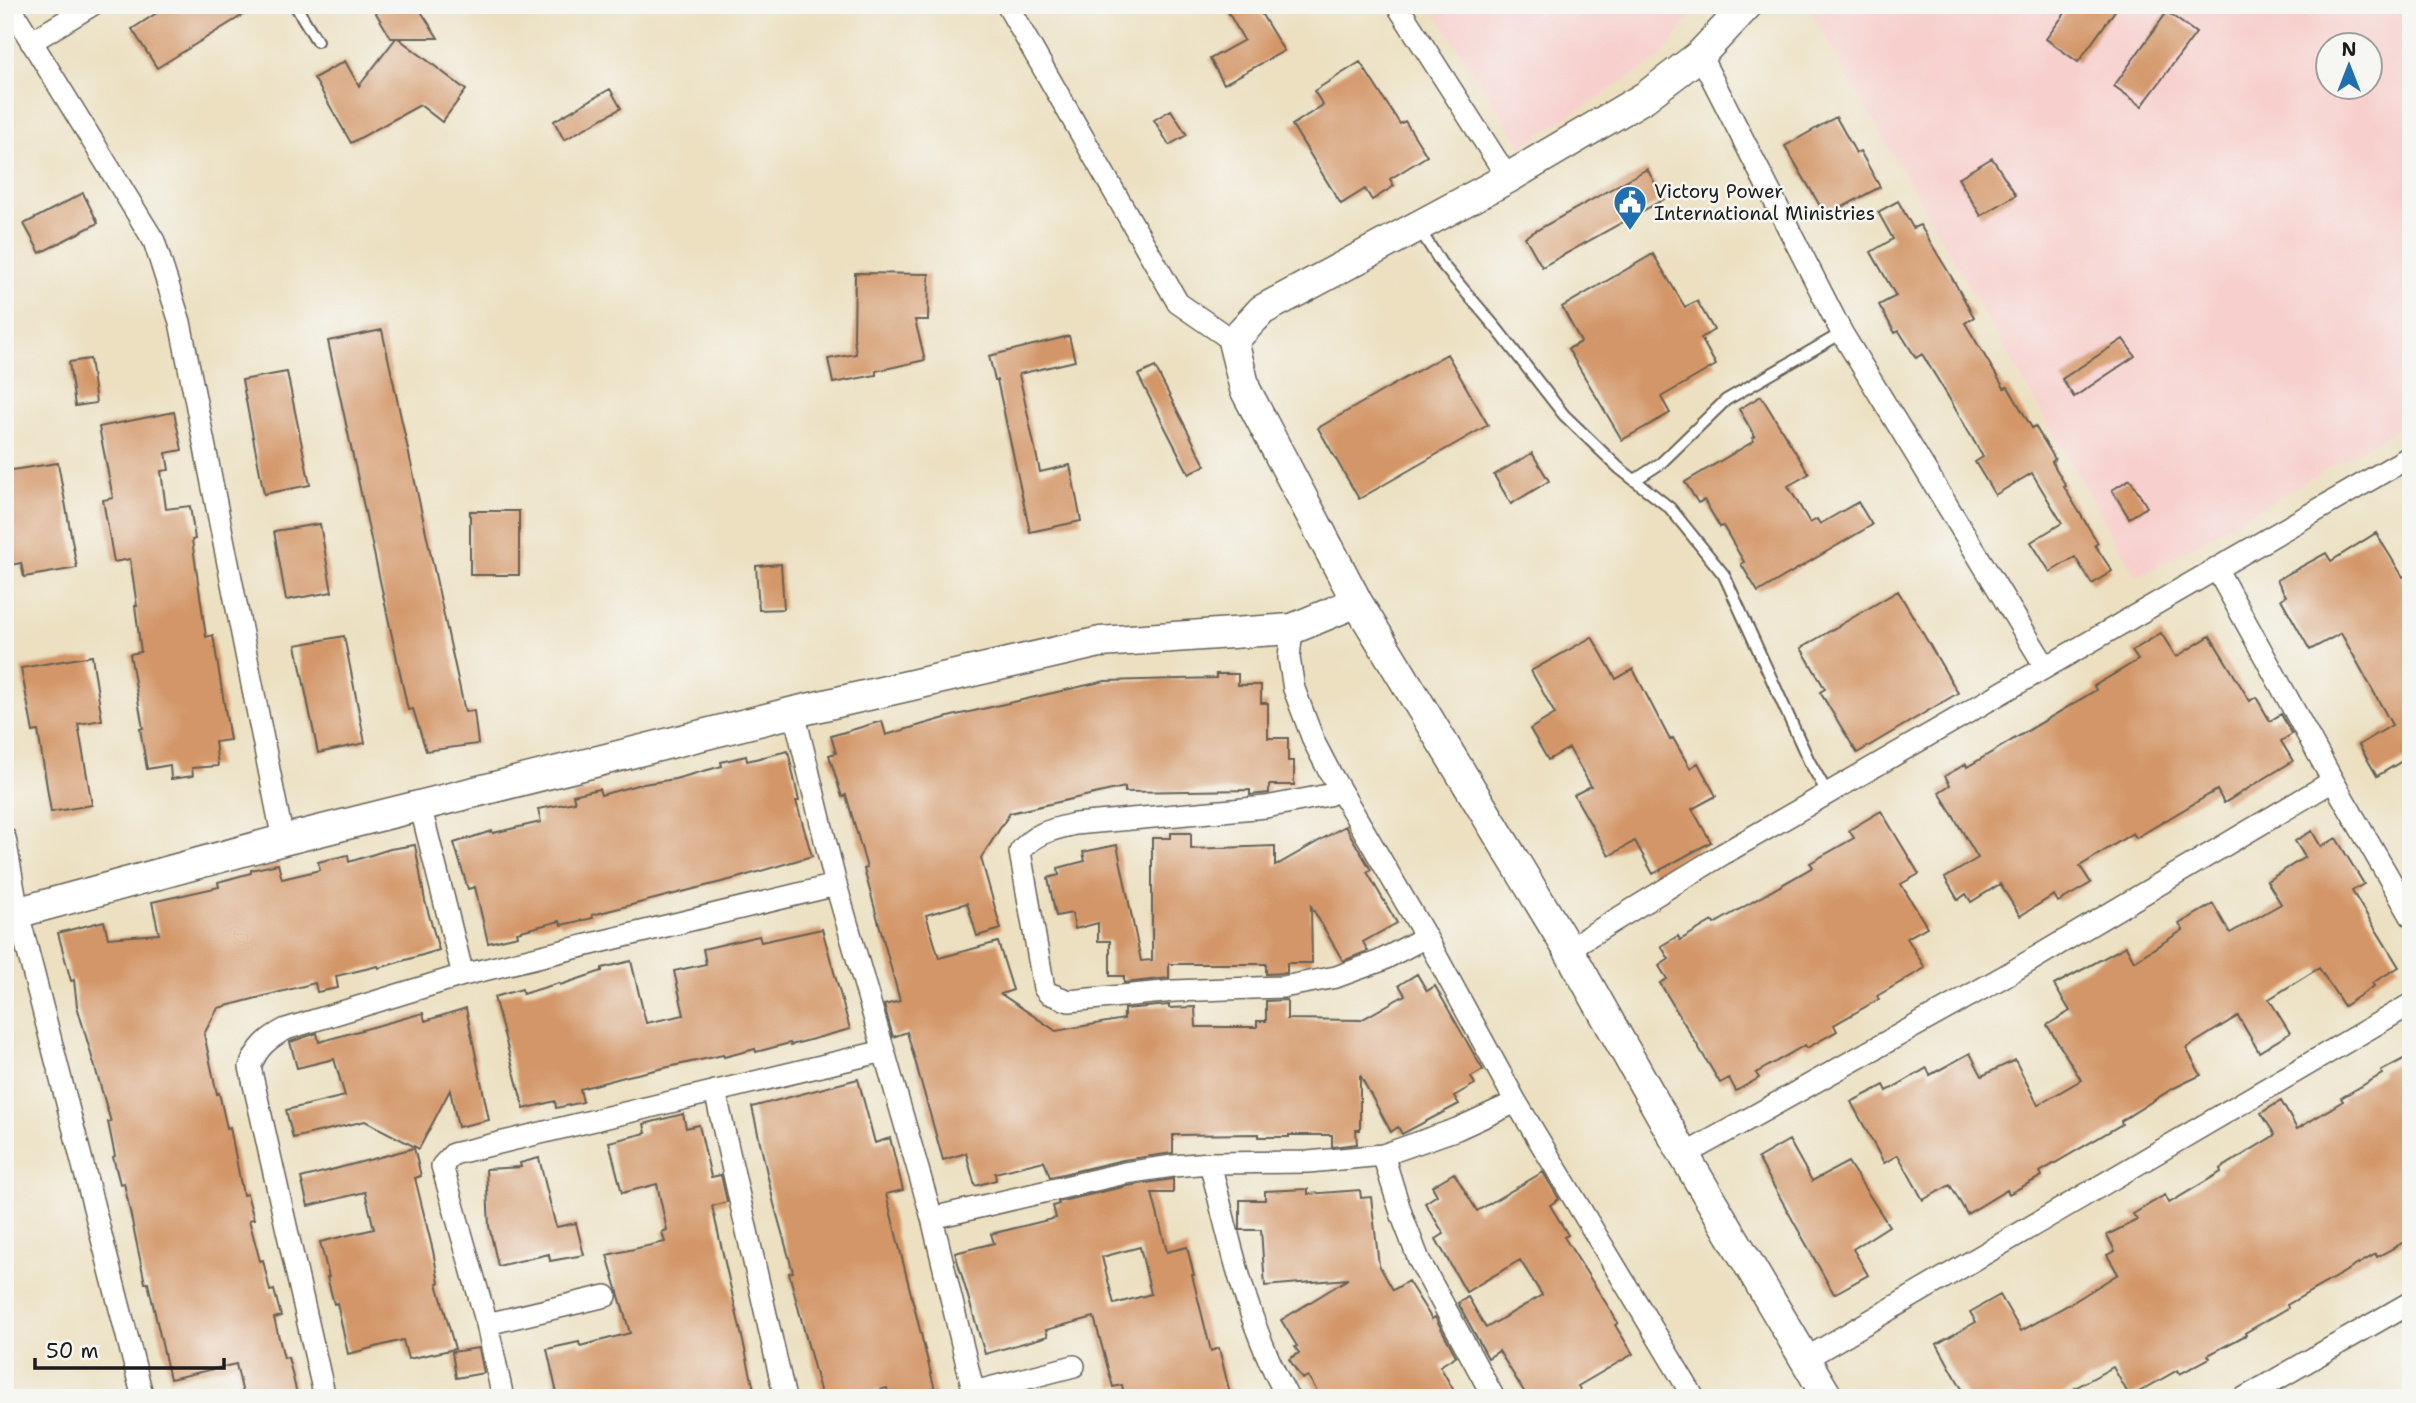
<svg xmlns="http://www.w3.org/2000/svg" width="2416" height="1403" font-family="'Shantell Sans',sans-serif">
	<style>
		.built { fill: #f7d0ce; fill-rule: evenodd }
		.building { fill: #d39667; fill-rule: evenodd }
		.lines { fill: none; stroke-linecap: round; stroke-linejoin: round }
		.lane-casing { stroke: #656156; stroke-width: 14 }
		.street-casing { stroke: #656156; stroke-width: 24 }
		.secondary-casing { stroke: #656156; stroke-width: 33 }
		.lane { stroke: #fff; stroke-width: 10 }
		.street { stroke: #fff; stroke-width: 21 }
		.secondary { stroke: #fff; stroke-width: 30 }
		.labels { text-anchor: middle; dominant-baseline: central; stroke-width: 5; stroke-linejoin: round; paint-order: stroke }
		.poi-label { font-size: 19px; fill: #1c1c1c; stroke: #f6f6f2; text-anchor: start }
	</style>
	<rect width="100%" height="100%" fill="#f6f6f2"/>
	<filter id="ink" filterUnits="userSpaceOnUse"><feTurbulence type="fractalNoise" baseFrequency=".0143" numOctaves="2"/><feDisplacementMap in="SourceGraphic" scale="14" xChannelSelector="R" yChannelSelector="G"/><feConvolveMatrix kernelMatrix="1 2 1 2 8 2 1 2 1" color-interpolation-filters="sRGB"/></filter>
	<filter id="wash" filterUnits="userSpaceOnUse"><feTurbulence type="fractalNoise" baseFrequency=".00686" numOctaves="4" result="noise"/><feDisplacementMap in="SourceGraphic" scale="28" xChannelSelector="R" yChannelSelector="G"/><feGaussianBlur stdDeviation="1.57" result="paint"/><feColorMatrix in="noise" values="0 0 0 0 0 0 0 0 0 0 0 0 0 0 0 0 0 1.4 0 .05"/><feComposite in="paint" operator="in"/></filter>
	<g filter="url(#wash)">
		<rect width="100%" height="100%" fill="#ece0c1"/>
		<path class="built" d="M1430,5H1701L1657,60L1522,146Z
			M1807,5H2411V421L2137,578ZM2328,46H2370V88H2328Z"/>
		<g id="blocks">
			<path class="building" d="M169,5H259L157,68L132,29Z
				M371,5H417L438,38H398L466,90L442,122L420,105L351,143L314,78L345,61L359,86L396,38H391Z
				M1224,5H1256L1284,51L1224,84L1210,59L1244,40Z
				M2071,5H2119L2078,62L2046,39Z
				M2167,12L2196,33L2142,106L2114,86Z
				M1360,62L1400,124L1405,121L1427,156L1390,179L1394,186L1372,200L1365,189L1341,204L1292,125L1323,105L1314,91Z
				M610,89L621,108L564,140L554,121Z
				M1171,110L1187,135L1169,145L1154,120Z
				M1836,117L1856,153L1860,151L1880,187L1826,216L1785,146Z
				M1992,158L2016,195L1981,216L1958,178Z
				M1647,169L1664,199L1542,267L1525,237Z
				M83,193L98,223L40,253L24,224Z
				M1898,201L1913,228L1920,225L1952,278L1974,317L1965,323L2004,388L2008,387L2032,428L2035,426L2055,459L2052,462L2066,486L2064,487L2098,543L2095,545L2112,571L2092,584L2075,557L2050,572L2031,542L2062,523L2032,473L1995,495L1975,462L1983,457L1949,398L1922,354L1916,358L1899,331L1895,333L1879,305L1896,296L1871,252L1893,239L1878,212Z
				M1653,254L1685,307L1697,301L1714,330L1701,338L1716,365L1661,397L1670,413L1622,440L1568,349L1581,342L1562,307Z
				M855,273L929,274L928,320H915L925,360L876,371V375L833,383L828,359L856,354L854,337Z
				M382,330L465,712L474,711L478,744L426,751L413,709L408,710L328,341Z
				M1069,336L1075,361L1019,374L1040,472L1070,465L1081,521L1030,532L997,380H995L989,356Z
				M2123,339L2135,356L2074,397L2062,379Z
				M1447,354L1488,425L1359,499L1318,428Z
				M90,359L96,403L75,406L69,362Z
				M1155,367L1205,465L1189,474L1138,375Z
				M287,372L310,485L264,494L242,380Z
				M1761,396L1809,474L1788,486L1810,523L1817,519L1820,524L1858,502L1872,525L1758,592L1741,564L1744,562L1723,526L1720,527L1704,500L1698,503L1685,482L1754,441L1752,438L1755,437L1739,409Z
				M174,412L182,450L166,453L169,470L161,471L166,509L190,506L195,539L192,540L206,637L213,635L230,740L215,742L218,766L192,768L193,776L171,779L170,765L147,769L140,729L143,728L130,654L141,652L135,606H137L130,559L114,562L103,500L113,498L99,427Z
				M1532,453L1549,481L1511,504L1494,475Z
				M58,463L77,568L24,577L21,563L5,566V471Z
				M2130,479L2147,507L2129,518L2112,490Z
				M470,511H519V575H470Z
				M320,524L332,592L286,600L274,531Z
				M2376,533L2403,577L2411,573V761L2409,757L2377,776L2359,745L2392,725L2341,633L2310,650L2281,599L2286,596L2277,580L2326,553L2331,561Z
				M781,564L784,609L759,610L756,566Z
				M1898,591L1958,693L1857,753L1820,692L1825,689L1801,648Z
				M2161,633L2176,657L2210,636L2250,701L2256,697L2270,721L2281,714L2292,734L2281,741L2293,761L2224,803L2217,790L2136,838L2133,833L2080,866L2091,883L2058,902L2054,895L2020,916L2000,884L1971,902L1966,894L1958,900L1945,878L1978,858L1939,792L1950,785L1945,776L1966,764L1967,767L2096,690L2094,686L2138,660L2132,651Z
				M344,636L365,743L318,753L296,645Z
				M1592,637L1616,679L1633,669L1670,740L1673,738L1690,768L1698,763L1716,796L1692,809L1711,842L1653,874L1635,841L1609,856L1574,795L1591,786L1569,748L1548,760L1530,729L1555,714L1531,671Z
				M92,656L102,720L78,724L92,805L51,812L38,731L33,732L21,668Z
				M1216,674H1238V685H1261V703H1268V738H1288V761H1294V785H1269V793L1250,795V790L1125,792V787L1010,813L981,858L1001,929L977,936L967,903L926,915L939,958L998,942L1013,990L1001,994L1056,1031L1124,1019V1009L1169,1005V1008L1195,1007L1196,1027H1257V1021H1266V1001L1287,1000V1019L1361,1020L1405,995L1399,985L1417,974L1427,991L1435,986L1483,1070L1471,1077L1475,1084L1454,1096L1459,1104L1402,1134L1398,1127L1391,1132L1360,1075V1130H1356L1357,1144L1332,1147V1135H1289V1137H1259V1134L1173,1135V1153L1123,1160L1050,1177L1044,1161L995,1173L996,1180L975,1186L966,1153L943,1160L907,1032L893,1037L884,1005L900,1001L864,869L867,868L846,795L842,797L829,755L836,753L831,736L882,721L886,735L952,716L1105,681L1216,678Z
				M788,751L799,801H796L812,856L737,878L592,915L593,918L561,925L560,921L517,932L518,936L488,943L475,887L468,889L454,843L492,831L493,833L541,822L538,809L575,802L573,795L599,789L601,795L637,785L675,779L722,766L721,762L746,756L747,761Z
				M1881,811L1919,874L1901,884L1927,927L1907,938L1925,968L1877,996L1879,999L1834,1025L1837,1031L1807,1048L1805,1045L1756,1073L1759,1078L1736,1091L1729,1078L1720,1083L1660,983L1667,979L1659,966L1669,959L1661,946L1678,936L1680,940L1712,921L1714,924L1813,867L1810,863L1854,838L1849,830Z
				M1345,826L1371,870L1367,872L1397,923L1363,942L1368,951L1343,961L1311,906L1312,963H1287V973L1266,974V964H1169V978L1124,983V976H1110V941H1098V923L1075,929L1072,913L1056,916L1048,878L1059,875L1058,868L1085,861L1083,852L1117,845L1141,961L1152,960V838H1171V833H1191V849L1275,846V866Z
				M2312,831L2321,847L2336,838L2364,884L2352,891L2399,967L2372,983L2374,986L2344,1006L2319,968L2269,999L2290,1033L2259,1052L2238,1016L2186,1048L2201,1075L2172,1089L2121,1121L2122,1124L2040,1172L2042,1176L2009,1194L2007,1190L1967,1214L1950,1185L1923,1200L1898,1155L1884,1163L1851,1102L1884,1085L1887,1091L1927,1068L1930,1075L1970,1053L1982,1076L2015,1060L2038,1105L2081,1080L2047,1025L2070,1011L2054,985L2126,946L2134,961L2183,930L2179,924L2213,904L2230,933L2281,904L2267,881L2305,857L2295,841Z
				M415,845L425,901L439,950L379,968L378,966L336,976L338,988L317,992L315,983L218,1008L204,1034L217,1094L219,1093L227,1128L230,1127L243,1195L247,1194L254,1219L249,1220L260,1261L263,1260L270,1291L274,1290L281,1316L274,1318L284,1358L288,1357L298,1398H244L236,1364L170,1379L148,1283H145L124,1183L120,1184L113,1157L115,1156L108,1122H111L77,1006L74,980L71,981L58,933L104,921L108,938L159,934L152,902L219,887L218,882L251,873V870L278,864L282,879L320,870L318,862L348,855L349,862L390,849Z
				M822,929L850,1029L791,1045L790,1043L756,1052L755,1049L724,1057L723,1055L628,1076L580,1089L583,1102L556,1108L555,1101L524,1109L494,997L522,989L523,994L559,983L560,985L602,971V968L631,961L646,1023L684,1015L674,971L706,964L703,949L759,936L761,942Z
				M466,1008L489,1120L458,1127L450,1090L419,1149L365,1121L293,1138L286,1110L345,1096L334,1059L297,1068L290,1042L317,1033L319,1042L423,1013L425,1021Z
				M2411,1055V1238L2377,1257L2376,1254L2287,1305L2288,1308L2245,1333L2246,1335L2208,1355L2210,1358L2180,1374L2178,1370L2130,1397L2113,1367L2057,1398H1967L1937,1344L1976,1322L1970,1312L2000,1295L2021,1331L2075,1301L2118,1274L2107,1255L2115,1251L2107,1235L2137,1220L2133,1214L2165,1195L2169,1203L2221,1172L2220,1169L2275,1135L2261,1113L2281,1101L2297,1129L2343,1101L2341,1098L2382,1074L2381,1071Z
				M858,1079L875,1143L890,1138L903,1190L886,1194L937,1398H889L887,1388L848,1398H822L789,1273L793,1272L774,1204L752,1107Z
				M683,1114L686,1128L699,1125L711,1177L721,1175L727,1202L712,1206L756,1398H558L547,1349L579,1342L580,1346L630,1333L607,1255L665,1242L662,1232L667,1230L657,1184L622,1193L609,1142L646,1133L644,1124Z
				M1789,1140L1812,1181L1848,1162L1889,1226L1853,1249L1868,1275L1834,1294L1758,1158Z
				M414,1148L421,1176L415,1178L433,1251L439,1283H437L455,1349L408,1359L403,1340L348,1354L337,1303L334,1304L327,1277H329L320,1242L374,1229L365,1192L308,1206L301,1178Z
				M539,1158L556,1227L576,1223L584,1255L550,1261L549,1254L498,1266L489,1226L486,1169L521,1167L520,1163Z
				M1543,1172L1559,1199L1550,1205L1568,1235L1564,1237L1611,1311L1618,1323L1615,1325L1633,1354L1578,1386L1585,1398H1528L1499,1351L1488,1358L1458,1303L1468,1297L1486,1328L1542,1295L1520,1260L1466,1292L1436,1239L1444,1234L1425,1203L1437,1195L1432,1186L1454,1173L1477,1211Z
				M1173,1179V1193H1152L1167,1252L1187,1247L1194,1275H1192L1211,1351L1219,1348L1231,1398H1125L1122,1385L1113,1387L1094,1317L1046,1330L1048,1336L985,1354L955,1253L994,1243L991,1234L1056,1218L1053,1206L1059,1204L1058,1202L1127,1186ZM1140,1247L1151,1294L1114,1304L1102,1257Z
				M1308,1189V1194L1360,1190L1361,1198L1371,1197L1379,1265L1393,1290L1408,1281L1432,1319L1435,1317L1456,1356L1440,1366L1458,1398H1321L1308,1376L1302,1379L1289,1359L1299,1353L1295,1347L1297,1346L1281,1320L1348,1279L1265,1286L1261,1230H1240V1200H1265V1191Z
				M479,1348L484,1373L456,1378L452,1352Z"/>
		</g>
	</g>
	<g filter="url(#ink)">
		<use href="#blocks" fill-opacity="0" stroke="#656156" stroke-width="2"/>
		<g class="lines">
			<defs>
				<path id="lane" d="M295,5L317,41
					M1419,229L1441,263L1497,329L1564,415L1619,468L1670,508L1724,575L1809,761L1828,794
					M1635,480L1661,463L1726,400L1842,333"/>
				<path id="street" d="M9,5L154,241L180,322L283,840
					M1007,5L1178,303L1233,341
					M1397,5L1508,178
					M31,42L92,5
					M1700,55L1842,333L2045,666
					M2216,568L2333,781L2411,916
					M1292,629L1289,658L1294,689L1314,742L1329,771L1426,937L1516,1102L1694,1398
					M794,712L836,885L932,1218L975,1398
					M1339,790L1328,795L1266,807L1075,824C1054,829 1033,833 1020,852L1044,988L1048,993L1069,1001L1174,991L1283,987L1336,977L1380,961L1426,937
					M420,805L463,975
					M5,838L18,913L143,1398
					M1568,949L1723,854L2411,456
					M715,1091L785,1398
					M1383,1155L1402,1216L1419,1260L1494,1398
					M1684,1155L2003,977L2333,781
					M1210,1163C1230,1242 1247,1325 1288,1398
					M932,1218L1125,1173L1173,1166L1210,1163L1308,1162L1383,1155L1457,1129L1516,1102
					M487,1324L606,1296
					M1805,1359L2411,1004
					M974,1392L1074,1366
					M325,1398L250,1067C257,1048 268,1038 286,1029L463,975L836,885
					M503,1398L487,1324L442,1166L453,1154L884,1051
					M2244,1398L2411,1302"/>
				<path id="secondary" d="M1747,5L1700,55L1645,97L1508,178L1262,310L1233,341L1245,389L1357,602L1568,949L1684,1155L1828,1398
					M5,916L283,840L794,712L1100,642L1292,629L1357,602"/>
			</defs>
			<use href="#lane" class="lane-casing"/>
			<use href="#street" class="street-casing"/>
			<use href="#secondary" class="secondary-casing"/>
			<use href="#lane" class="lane"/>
			<use href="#street" class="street"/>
			<use href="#secondary" class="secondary"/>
		</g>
	</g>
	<defs>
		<symbol id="civic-pin" viewBox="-11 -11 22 30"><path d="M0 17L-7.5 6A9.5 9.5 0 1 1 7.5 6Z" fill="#1f6fb2" stroke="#f6f6f2"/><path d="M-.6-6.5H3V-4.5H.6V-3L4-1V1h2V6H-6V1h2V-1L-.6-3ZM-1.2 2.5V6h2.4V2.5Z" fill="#fff"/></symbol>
	</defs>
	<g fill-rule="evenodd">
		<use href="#civic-pin" x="1611" y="183" width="38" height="52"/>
	</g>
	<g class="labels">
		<g class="poi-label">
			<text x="1654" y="191">Victory Power<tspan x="1654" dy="22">International Ministries</tspan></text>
		</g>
	</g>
	<rect width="2416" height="1403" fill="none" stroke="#f6f6f2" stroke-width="28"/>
	<g transform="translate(2349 66)"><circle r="33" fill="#f6f6f2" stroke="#9f9f9c" stroke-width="2"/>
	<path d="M0-5L12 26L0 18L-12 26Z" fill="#1f6fb2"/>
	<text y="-10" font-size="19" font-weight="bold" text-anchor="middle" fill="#1c1c1c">N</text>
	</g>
	<path d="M35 1358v10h189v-10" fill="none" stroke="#1c1c1c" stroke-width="3.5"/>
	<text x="46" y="1358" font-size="21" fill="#1c1c1c" stroke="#f6f6f2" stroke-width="5" paint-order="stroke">50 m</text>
</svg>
